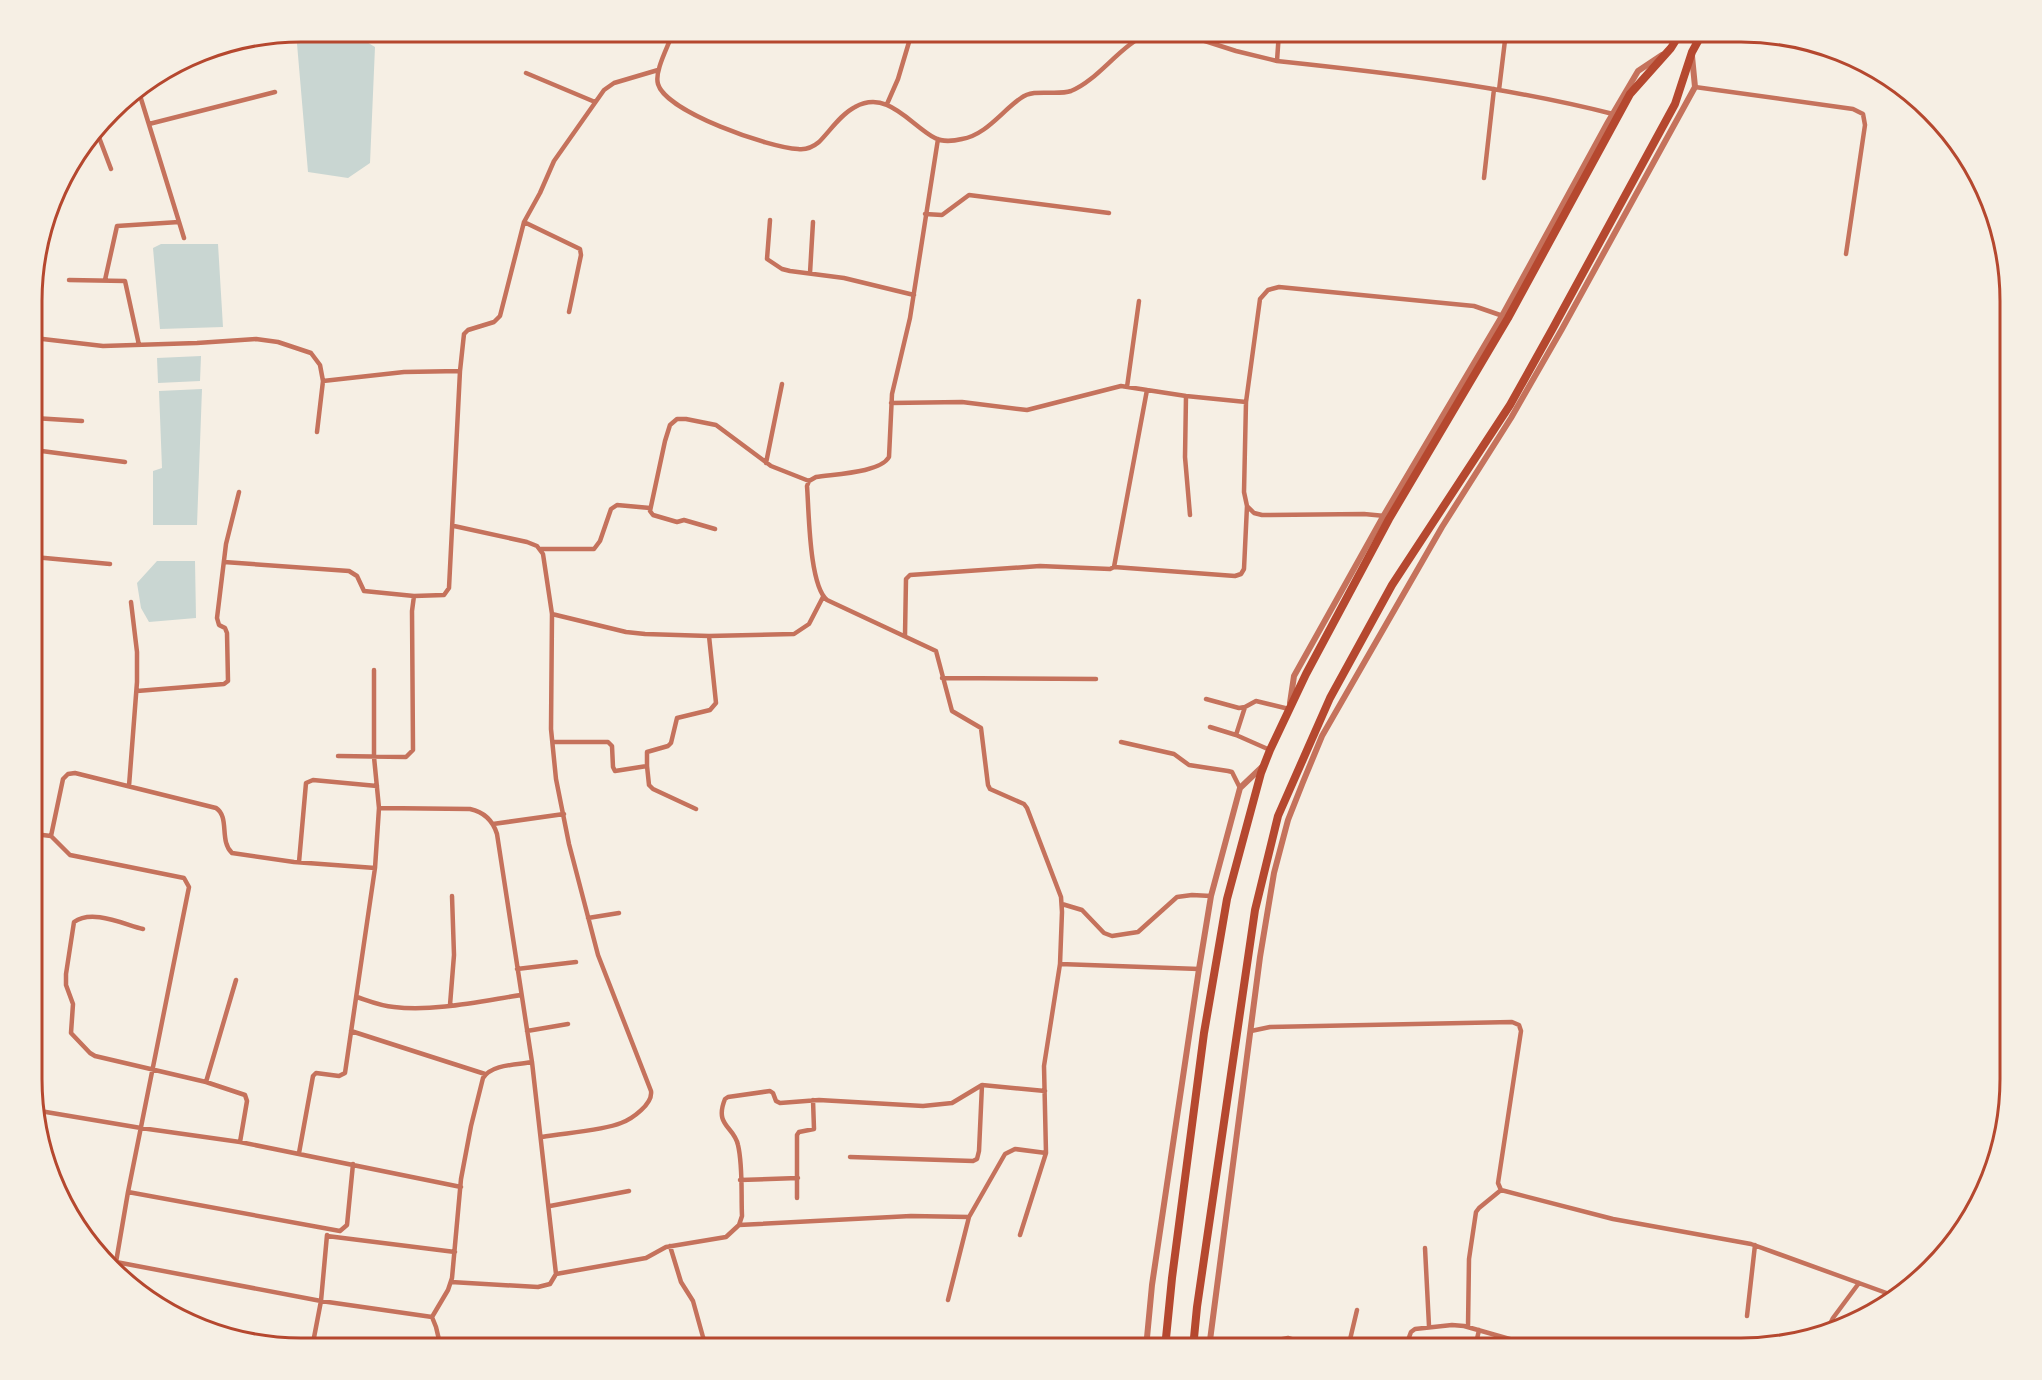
<svg xmlns="http://www.w3.org/2000/svg" width="2042" height="1380" font-family="Signika,sans-serif">
	<style>
		.water { fill: #c9d6d2 }
		.lines { fill: none; stroke-linecap: round; stroke-linejoin: round }
		.minor { stroke: #c5725c; stroke-width: 4.5 }
		.tertiary { stroke: #c5725c; stroke-width: 6 }
		.trunk { stroke: #b5482f; stroke-width: 8 }
		.rim { fill: none; stroke: #b5482f; stroke-width: 3 }
	</style>
	<rect width="100%" height="100%" fill="#f6efe4"/>
	<path class="water" d="M296,32H350L375,47L370,163L348,178L308,172Z
		M161,244H218L223,327L160,329L153,248Z
		M201,356L200,381L158,383L157,358Z
		M202,389L197,525H153V471L162,468L159,391Z
		M157,561H195L196,618L149,622L141,608L137,583Z"/>
	<g class="lines">
		<path class="minor" d="M673,32C669,45 654,71 658,84C666,112 770,148 798,149C806,150 813,147 819,142C830,131 841,114 855,107C888,89 910,125 935,138C942,142 954,141 962,139C986,135 1002,111 1021,98C1034,88 1056,96 1071,91C1099,80 1121,43 1152,32
			M1170,32L1180,33L1236,51L1277,61C1390,73 1502,86 1613,114
			M192,56L222,47
			M1277,61L1279,32
			M526,73L595,102
			M1695,87L1853,109L1863,114L1865,125L1846,254
			M138,89L184,238
			M1499,90L1506,32
			M887,104L898,79L912,32
			M149,124L275,92
			M97,132L111,169
			M938,139L910,318L892,394L889,457C880,473 834,474 816,477L809,481L807,486C809,511 809,585 827,600L936,651L952,711L981,728L988,785L990,789L1024,804L1027,808L1061,897L1062,912L1060,964L1044,1066L1046,1153L1020,1235
			M1484,178L1494,89
			M925,214L942,215L969,195L1109,213
			M770,220L767,259L782,269L790,271L844,278L914,295
			M524,222L580,249L581,255L569,312
			M810,273L813,222
			M69,280L125,281L139,345
			M105,280L117,226L179,222
			M34,338L103,346L197,343L256,339L278,342L311,353L320,365L323,381L317,432
			M323,381L404,372L460,371
			M1127,387L1139,301
			M1186,396L1185,457L1190,515
			M891,403L962,402L1027,410L1121,386L1186,396L1246,402
			M34,418L82,421
			M34,450L125,462
			M766,463L782,384
			M1385,516L1364,514L1262,515L1254,513L1247,506L1244,492L1246,402L1260,299L1268,290L1279,287L1474,306L1503,316
			M454,526L527,542L537,546L543,554L552,614L551,729L556,779L569,844L598,955L651,1091C653,1104 632,1119 621,1123C601,1131 564,1133 542,1137
			M715,529L684,520L677,522L653,515L650,511L665,441L670,425L677,419H686L716,425L771,466L809,481
			M541,549H594L600,541L611,509L617,505L650,508
			M34,557L110,564
			M224,562L349,571L357,576L364,591L414,596
			M1114,567L1235,576L1241,574L1244,569L1247,506
			M552,614L626,632L645,634L709,636L794,634L809,624L823,597
			M905,635L906,579L910,575L1040,566L1110,569L1114,567L1147,390
			M942,678L1096,679
			M137,691L224,684L228,681L227,633L225,628L219,625L217,618L226,544L239,492
			M1206,699L1239,708L1245,707L1256,701L1289,709
			M1210,727L1236,735L1270,750
			M1236,735L1245,707
			M553,742H608L612,746L613,767L615,771L647,766V752L668,746L671,743L677,718L710,710L716,703L709,636
			M1121,742L1174,754L1189,765L1228,771L1232,772L1240,788
			M338,756L406,757L413,750L412,611L414,596L444,595L449,588L460,371L464,334L468,330L494,322L500,316L524,222L540,193L554,161L604,90L614,83L658,70
			M647,766L649,785L653,789L696,809
			M129,786L137,682V652L131,602
			M379,808L470,809C484,812 493,821 497,834L532,1062L556,1274L550,1284L538,1287L451,1282
			M493,824L564,814
			M34,834L51,836L70,855L184,878L189,887L128,1192L340,1231L347,1225L353,1164
			M51,836L63,779L68,774L75,773L216,808C230,817 219,841 232,853L294,862L375,868
			M299,862L306,783L313,780L377,786
			M1062,904L1082,910L1104,933L1112,936L1138,932L1177,897L1192,895L1211,896
			M588,918L619,913
			M143,929C123,924 92,909 74,922L66,974V985L73,1004L71,1033L90,1053L95,1056L206,1082L245,1095L247,1101L240,1142
			M1060,964L1199,969
			M517,969L576,962
			M357,997C369,1001 381,1006 394,1007C433,1012 482,1001 521,995
			M450,1005L454,955L452,896
			M351,1031L485,1074
			M527,1031L568,1024
			M1251,1031L1270,1027L1512,1022L1519,1025L1521,1031L1498,1183L1501,1190L1613,1219L1751,1244L1892,1295
			M206,1082L236,980
			M34,1110L141,1128L240,1142L461,1187
			M299,1153L313,1076L316,1073L339,1076L345,1073L375,868L379,808L374,757V670
			M850,1157L973,1161L977,1159L979,1151L982,1085
			M740,1180L798,1178
			M797,1198V1135L799,1132L814,1129L813,1100
			M550,1206L629,1191
			M739,1225L911,1216L969,1217
			M327,1236L455,1252
			M670,1246L681,1282L693,1301L703,1337L709,1348
			M1425,1248L1429,1326
			M116,1262L321,1301L432,1317L436,1327L441,1348
			M115,1268L128,1192
			M556,1274L646,1258L666,1247L726,1237L739,1225L742,1216C741,1194 743,1166 738,1145C734,1126 714,1126 725,1099L728,1097L770,1091L773,1093L776,1101L780,1103L819,1100L923,1106L952,1103L982,1085L1045,1091
			M948,1300L969,1217L1005,1154L1015,1149L1046,1153
			M1747,1316L1755,1245
			M432,1317L448,1290L452,1278L461,1179L471,1126L483,1078C492,1064 517,1065 532,1062
			M1468,1327L1469,1259L1476,1212L1479,1208L1501,1190
			M1828,1328L1833,1318L1859,1283
			M312,1348L321,1301L327,1235
			M1046,1348L1050,1342L1106,1341L1140,1348
			M1236,1348L1288,1338L1320,1348
			M1348,1348L1357,1310
			M1405,1348L1411,1332L1415,1329L1452,1325L1464,1326L1541,1348
			M1475,1348L1479,1330"/>
		<path class="tertiary" d="M1290,703L1294,676L1384,515L1502,316L1608,122L1638,71L1662,55
			M1146,1348L1152,1285L1199,969L1211,896L1240,788L1262,767
			M1209,1348L1260,957L1274,873L1288,820L1303,782L1322,736L1442,527L1511,418L1562,329L1695,87L1692,56"/>
		<path class="trunk" d="M1165,1348L1172,1278L1204,1033L1227,899L1261,773L1270,750L1306,674L1389,519L1508,318L1630,94L1671,48L1681,32
			M1193,1348L1197,1307L1255,910L1278,816L1330,698L1392,585L1510,405L1553,328L1675,104L1692,52L1703,32"/>
	</g>
	<path d="M0 0H2042V1380H0ZM301 42H1741A259 259 0 0 1 2000 301V1079A259 259 0 0 1 1741 1338H301A259 259 0 0 1 42 1079V301A259 259 0 0 1 301 42Z" fill="#f6efe4" fill-rule="evenodd"/>
	<path class="rim" d="M301 42H1741A259 259 0 0 1 2000 301V1079A259 259 0 0 1 1741 1338H301A259 259 0 0 1 42 1079V301A259 259 0 0 1 301 42Z"/>
</svg>
